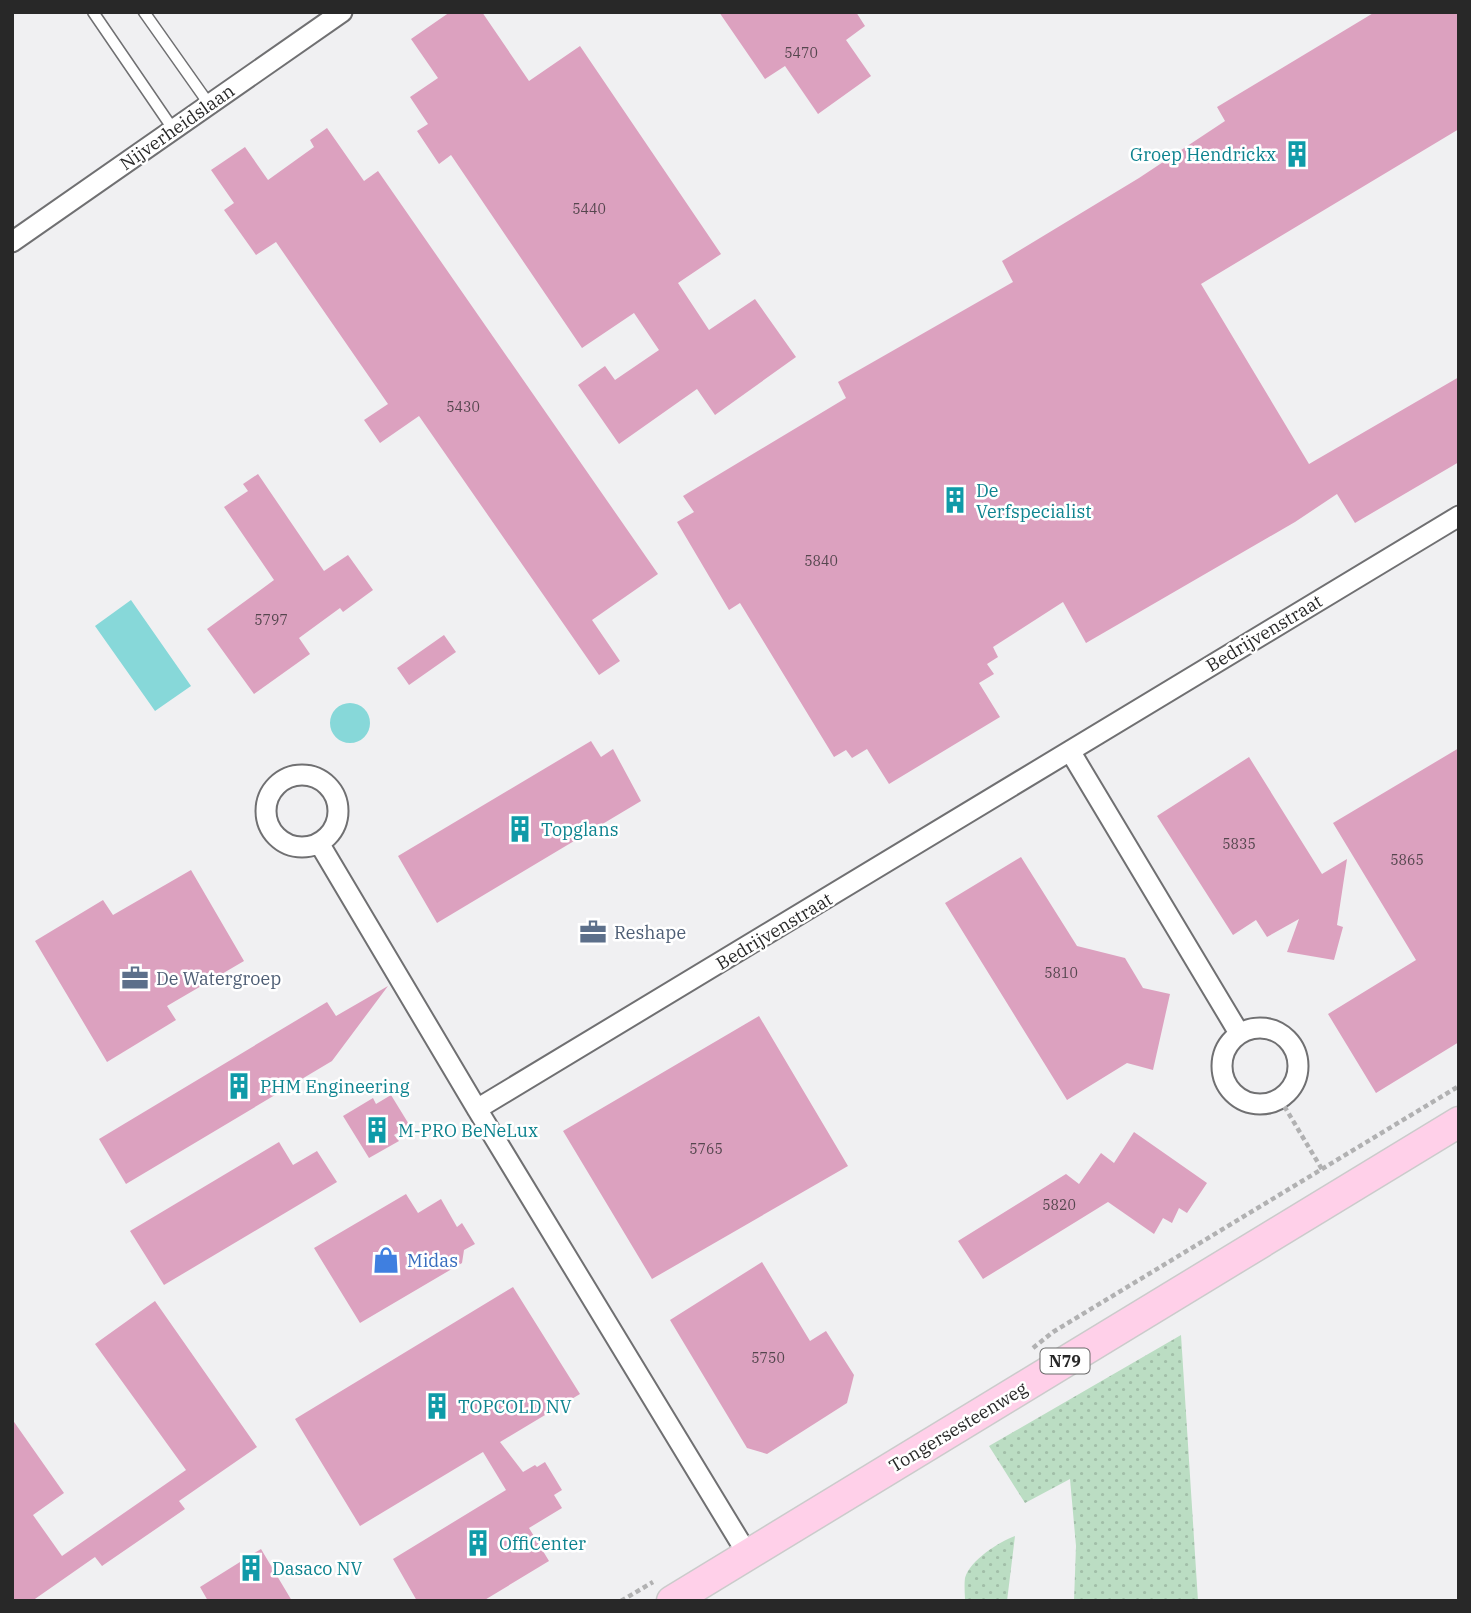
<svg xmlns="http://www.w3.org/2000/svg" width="1471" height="1613" font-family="'IBM Plex Serif',serif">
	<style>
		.grass { fill: url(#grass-dots) }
		.water { fill: #87d8d9 }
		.building { fill: #dca1bf }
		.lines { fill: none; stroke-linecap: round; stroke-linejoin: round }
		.lane-casing { stroke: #707072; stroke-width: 13 }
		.street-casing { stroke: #707072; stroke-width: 23 }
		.primary-casing { stroke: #cbcbcb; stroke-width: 33 }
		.path { stroke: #b1b1b2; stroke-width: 4.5; stroke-dasharray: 5 3.5; stroke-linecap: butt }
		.lane { stroke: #fff; stroke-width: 10 }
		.street { stroke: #fff; stroke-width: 19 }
		.primary { stroke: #ffd0e9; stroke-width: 30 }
		.labels { text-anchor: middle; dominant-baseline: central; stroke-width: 5; stroke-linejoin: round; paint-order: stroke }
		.number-label { font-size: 14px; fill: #55464e }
		.shield { fill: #fff; stroke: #686868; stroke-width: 2 }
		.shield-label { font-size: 16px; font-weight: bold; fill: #282828 }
		.street-label { font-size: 18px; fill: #282828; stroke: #fff }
		.culture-label { font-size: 18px; fill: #0d838f; stroke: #fff; text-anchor: start }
		.service-label { font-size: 18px; fill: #4e5e75; stroke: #fff; text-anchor: start }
		.shop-label { font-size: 18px; fill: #366cbe; stroke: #fff; text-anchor: start }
	</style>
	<defs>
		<pattern id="grass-dots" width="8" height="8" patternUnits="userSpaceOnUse" patternTransform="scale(1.75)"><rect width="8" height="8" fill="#bbddc3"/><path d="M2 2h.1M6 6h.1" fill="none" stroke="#a1bea8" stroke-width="1.8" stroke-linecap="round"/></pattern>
	</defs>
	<rect width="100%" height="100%" fill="#f0f0f2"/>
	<path class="grass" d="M1181,1335L1198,1601H1074L1076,1546L1070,1479L1025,1503L989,1446Z
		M1015,1536L1007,1601H965C965,1594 964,1585 965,1578C970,1560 999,1542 1015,1536Z"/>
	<path class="water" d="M131,600L191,686L155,711L95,626Z
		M330 723a20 20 0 1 1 40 0a20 20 0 1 1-40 0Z"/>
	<path class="building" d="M450,12H482L529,81L580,46L721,254L678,283L709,330L755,299L796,357L715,415L697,389L619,444L578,385L605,366L615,380L659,350L634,313L582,348L451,155L439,164L417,131L428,124L410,97L438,78L411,39Z
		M719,12H856L865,26L846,40L871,76L818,114L785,66L765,79Z
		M1375,12H1459V129L1201,284L1309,464L1459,377V462L1355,523L1337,494L1295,522L1086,643L1063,602L993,647L998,657L987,664L994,674L979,683L1000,717L889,784L867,749L852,758L846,750L834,757L740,603L729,610L677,522L694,512L683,496L846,398L838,382L1013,282L1002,261L1139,178L1225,121L1217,107Z
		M327,128L364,181L378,171L658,574L592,620L620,661L599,675L419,416L380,443L364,420L388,404L276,242L256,255L224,210L234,203L211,170L245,147L268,180L314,147L310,140Z
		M258,474L324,571L348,555L373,590L343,612L340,608L299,638L310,654L254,694L207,629L274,580L224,507L248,491L243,484Z
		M444,635L456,652L409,685L397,668Z
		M591,741L601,757L613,749L641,801L437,923L398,856Z
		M1459,748V1042L1376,1093L1328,1014L1416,960L1333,823Z
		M1249,757L1322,874L1347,859L1337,925L1343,927L1334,960L1287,952L1299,919L1267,937L1256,920L1233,935L1157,816Z
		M1021,857L1077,946L1125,958L1143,988L1170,994L1153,1070L1127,1063L1067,1100L945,903Z
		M191,870L244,961L167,1006L176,1020L107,1062L35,941L103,900L113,915Z
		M388,986L332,1061L126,1184L99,1139L327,1002L336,1016Z
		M759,1016L848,1166L652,1279L563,1131Z
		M391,1095L410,1126L394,1135L399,1141L369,1158L343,1116L373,1098L376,1104Z
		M1134,1132L1207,1183L1187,1213L1179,1208L1172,1223L1163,1218L1154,1234L1108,1202L983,1279L958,1241L1066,1174L1079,1184L1101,1153L1114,1163Z
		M279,1142L293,1165L317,1151L337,1182L164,1285L130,1231Z
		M406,1194L418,1213L441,1199L457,1227L462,1223L475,1244L464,1250L462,1263L360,1323L314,1248Z
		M762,1262L810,1341L826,1331L854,1375L847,1403L767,1454L747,1448L670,1320Z
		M513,1287L580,1394L500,1442L523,1472L535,1465L537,1467L545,1462L562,1490L554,1495L562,1508L529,1528L549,1561L483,1601H417L393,1559L506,1490L483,1452L360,1526L295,1419Z
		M155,1301L257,1447L179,1501L185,1509L102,1566L95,1557L32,1601H12V1419L64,1493L33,1515L62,1556L186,1470L95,1344Z
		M261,1549L292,1601H208L200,1587Z"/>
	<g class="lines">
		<defs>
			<path id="lane" d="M93,12L173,129
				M144,12L209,104"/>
			<path id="street" d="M12,242L342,12
				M1070,751L1239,1033
				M266 811a36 36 0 1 1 72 0a36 36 0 1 1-72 0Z
				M319,843L477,1109L748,1555
				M1222 1066a38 38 0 1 1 76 0a38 38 0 1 1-76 0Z
				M477,1109L1459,516"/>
			<path id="primary" d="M672,1601L1459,1122"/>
		</defs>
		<use href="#lane" class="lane-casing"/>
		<use href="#street" class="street-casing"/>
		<use href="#primary" class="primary-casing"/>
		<path class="path" d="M1280,1099L1323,1171
			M1033,1348L1053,1332L1459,1086
			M621,1601L653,1582"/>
		<use href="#lane" class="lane"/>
		<use href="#street" class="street"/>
		<use href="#primary" class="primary"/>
	</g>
	<defs>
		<symbol id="building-bare" viewBox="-9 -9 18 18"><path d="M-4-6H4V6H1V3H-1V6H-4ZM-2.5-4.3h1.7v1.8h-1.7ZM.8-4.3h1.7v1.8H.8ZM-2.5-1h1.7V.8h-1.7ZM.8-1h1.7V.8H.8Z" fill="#0f9aa8" stroke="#fff" stroke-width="2.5" paint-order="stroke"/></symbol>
		<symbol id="office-bare" viewBox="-9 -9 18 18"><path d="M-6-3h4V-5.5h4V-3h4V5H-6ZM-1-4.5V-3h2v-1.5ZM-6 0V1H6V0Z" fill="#5c6f8a" stroke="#fff" stroke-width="2.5" paint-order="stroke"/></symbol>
		<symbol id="shop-bare" viewBox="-9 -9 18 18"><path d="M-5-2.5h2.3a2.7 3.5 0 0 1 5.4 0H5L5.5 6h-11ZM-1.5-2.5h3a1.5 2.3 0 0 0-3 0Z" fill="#3f7fe0" stroke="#fff" stroke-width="2.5" paint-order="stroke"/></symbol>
	</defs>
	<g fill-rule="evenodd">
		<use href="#building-bare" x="1278" y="135" width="38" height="38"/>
		<use href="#building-bare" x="936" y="481" width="38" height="38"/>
		<use href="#building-bare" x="501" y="810" width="38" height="38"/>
		<use href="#office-bare" x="574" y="913" width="38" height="38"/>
		<use href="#office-bare" x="116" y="959" width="38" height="38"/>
		<use href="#building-bare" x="220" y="1067" width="38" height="38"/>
		<use href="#building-bare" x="358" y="1111" width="38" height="38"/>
		<use href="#shop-bare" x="367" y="1241" width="38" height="38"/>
		<use href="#building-bare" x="418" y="1387" width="38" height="38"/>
		<use href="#building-bare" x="459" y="1524" width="38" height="38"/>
		<use href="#building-bare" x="232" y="1549" width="38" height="38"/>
	</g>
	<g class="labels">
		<g class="number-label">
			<text x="801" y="53">5470</text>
			<text x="589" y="209">5440</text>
			<text x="463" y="407">5430</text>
			<text x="821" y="561">5840</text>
			<text x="271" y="620">5797</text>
			<text x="1239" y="844">5835</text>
			<text x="1407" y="860">5865</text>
			<text x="1061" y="973">5810</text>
			<text x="706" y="1149">5765</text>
			<text x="1059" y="1205">5820</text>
			<text x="768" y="1358">5750</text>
		</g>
		<rect class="shield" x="1040.5" y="1348.5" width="49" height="25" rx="5"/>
		<g class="shield-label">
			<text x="1065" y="1361">N79</text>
		</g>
		<g class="street-label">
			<text transform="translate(177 127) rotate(-35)">Nijverheidslaan</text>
			<text transform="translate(1264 633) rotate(-31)">Bedrijvenstraat</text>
			<text transform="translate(774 931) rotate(-31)">Bedrijvenstraat</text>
			<text transform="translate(958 1427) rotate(-31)">Tongersesteenweg</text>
		</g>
		<g class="culture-label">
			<text x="1276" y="154" text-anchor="end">Groep Hendrickx</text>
			<text x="976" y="490">De<tspan x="976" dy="21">Verfspecialist</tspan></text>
			<text x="541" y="829">Topglans</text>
			<text x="260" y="1086">PHM Engineering</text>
			<text x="398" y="1130">M-PRO BeNeLux</text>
			<text x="458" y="1406">TOPCOLD NV</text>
			<text x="499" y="1543">OffiCenter</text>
			<text x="272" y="1568">Dasaco NV</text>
		</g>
		<g class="service-label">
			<text x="614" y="932">Reshape</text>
			<text x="156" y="978">De Watergroep</text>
		</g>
		<g class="shop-label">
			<text x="407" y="1260">Midas</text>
		</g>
	</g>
	<rect width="1471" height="1613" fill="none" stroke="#282828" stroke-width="28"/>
</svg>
